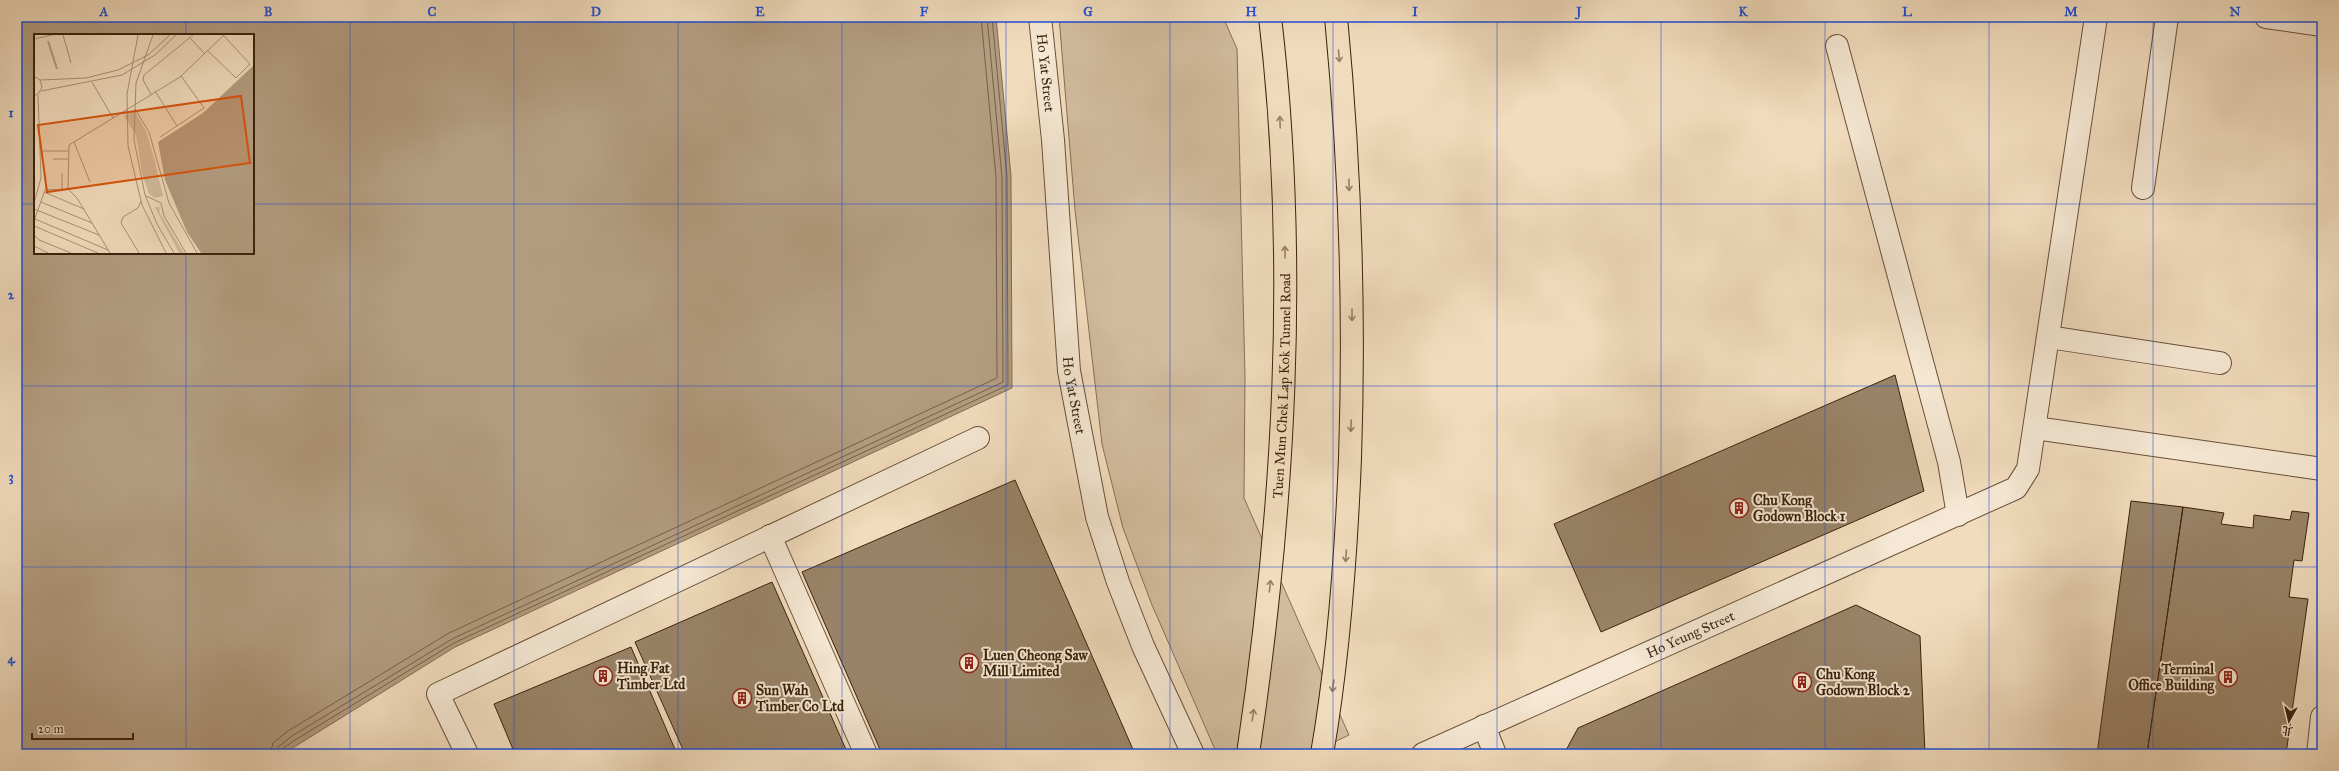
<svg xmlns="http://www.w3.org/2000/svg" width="2339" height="771" font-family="'IM FELL Great Primer','Noto Serif TC',serif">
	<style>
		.green { fill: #d2bc9f; stroke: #866f56 }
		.water { fill: #b39d81; stroke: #836c52; fill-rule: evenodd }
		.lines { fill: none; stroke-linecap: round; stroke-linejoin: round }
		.shore { stroke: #766046; stroke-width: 1 }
		.building { fill: #998368; stroke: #3a220c }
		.minor-casing { stroke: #685038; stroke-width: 24 }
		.highway-casing { stroke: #3a220c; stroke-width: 24 }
		.minor { stroke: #f6e8d4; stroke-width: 22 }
		.highway { stroke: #f1dcbd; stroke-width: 22 }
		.oneway { stroke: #967f64 }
		.grid { fill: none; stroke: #1d4ed8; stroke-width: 1; stroke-opacity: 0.55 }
		.labels { text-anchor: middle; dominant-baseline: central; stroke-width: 4; stroke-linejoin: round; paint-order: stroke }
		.street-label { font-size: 14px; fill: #3a220c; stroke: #f6e8d4 }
		.poi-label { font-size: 14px; font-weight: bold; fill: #3a220c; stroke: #f6e8d4; text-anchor: start }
		.inset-river { fill: none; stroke: #b39d81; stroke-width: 2 }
		.inset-road { fill: none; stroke: #a89276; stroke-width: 1 }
		.view { fill: #d7540c; fill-opacity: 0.15; stroke: #d7540c; stroke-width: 2 }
		.inset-edge { fill: none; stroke: #3a220c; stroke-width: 2 }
		.neatline { fill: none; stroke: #1d4ed8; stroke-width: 1.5 }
		.grid-label { font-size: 13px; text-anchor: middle; font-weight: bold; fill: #1d4ed8 }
	</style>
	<rect width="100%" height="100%" fill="#f1dcbd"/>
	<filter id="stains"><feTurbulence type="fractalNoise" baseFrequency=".005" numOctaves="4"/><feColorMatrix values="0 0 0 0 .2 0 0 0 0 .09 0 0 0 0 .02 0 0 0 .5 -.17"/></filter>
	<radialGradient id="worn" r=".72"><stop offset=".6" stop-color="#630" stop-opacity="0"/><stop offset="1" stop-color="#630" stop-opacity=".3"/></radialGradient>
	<path class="green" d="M1059,17H1223L1237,49L1245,376L1244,498L1349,735L1309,754H1217L1152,605L1123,528L1102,444L1075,210Z"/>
	<path class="water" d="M17,17H996L1011,176L1012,388L455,647L283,754H17ZM35,35H253V253H35Z"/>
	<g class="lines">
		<path class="shore" d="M270,754L273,743L288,731L449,633L997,378L996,177L981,17
			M276,754L278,747L292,736L452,639L1003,382L1002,177L987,17
			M281,754L282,749L295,740L454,643L1008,385L1007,177L992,17"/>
	</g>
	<path class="building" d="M1895,375L1924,491L1601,632L1554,524Z
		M1015,480L1135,754H882L802,572Z
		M2131,501L2183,507L2147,754H2097Z
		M2183,507L2224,513L2221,524L2253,528L2254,515L2290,520L2292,511L2309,513L2302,561L2294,560L2289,597L2308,599L2286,754H2147Z
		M772,582L848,754H685L635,642Z
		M1856,605L1920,636L1925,754H1564L1578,728Z
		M631,647L677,754H515L494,704Z"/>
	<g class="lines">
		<defs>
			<g id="minor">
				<path id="s1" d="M1040,17L1053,140L1069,371L1097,517L1118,582L1143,646L1193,754"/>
				<path d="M2266,17L2322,25"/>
				<path d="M1837,46L1949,462L1958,515"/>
				<path d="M2143,188L2167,17"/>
				<path d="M2049,337L2220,363"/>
				<path d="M2035,428L2322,469"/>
				<path d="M770,536L866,754"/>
				<path d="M1484,726L1495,754"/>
				<path d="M467,754L438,694L978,438"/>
				<path id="s2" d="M1423,754L2016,488L2028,469L2096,17"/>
				<path d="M2318,754L2322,717"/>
			</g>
			<g id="highway">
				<path id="s3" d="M1248,754C1284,510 1299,263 1270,17"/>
				<path d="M1322,754C1339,656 1346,558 1350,458C1355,311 1350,164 1336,17"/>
			</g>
		</defs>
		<use href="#minor" class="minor-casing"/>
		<use href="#highway" class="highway-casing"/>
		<use href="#minor" class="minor"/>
		<use href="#highway" class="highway"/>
	</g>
	<defs><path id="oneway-shaft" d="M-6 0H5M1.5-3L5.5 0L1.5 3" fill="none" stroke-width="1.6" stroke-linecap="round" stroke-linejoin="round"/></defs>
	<g class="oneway">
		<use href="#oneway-shaft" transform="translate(1339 56) rotate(85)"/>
		<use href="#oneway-shaft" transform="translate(1280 122) rotate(-92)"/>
		<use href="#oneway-shaft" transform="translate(1349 185) rotate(89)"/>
		<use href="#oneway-shaft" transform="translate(1285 252) rotate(-91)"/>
		<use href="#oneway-shaft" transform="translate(1352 315) rotate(90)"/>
		<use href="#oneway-shaft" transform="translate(1351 426) rotate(92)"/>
		<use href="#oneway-shaft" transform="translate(1346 556) rotate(94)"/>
		<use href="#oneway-shaft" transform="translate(1270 586) rotate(-84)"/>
		<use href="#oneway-shaft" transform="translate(1333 686) rotate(98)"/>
		<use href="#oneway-shaft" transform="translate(1253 715) rotate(-82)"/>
	</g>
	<path class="grid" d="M186,17V35M350,17V754M514,17V754M678,17V754M842,17V754M1006,17V754M1170,17V754M1333,17V754M1497,17V754M1661,17V754M1825,17V754M1989,17V754M2153,17V754M17,204H35M253,204H2322M186,253V754M17,386H2322M17,567H2322"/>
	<defs>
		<symbol id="building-ring" viewBox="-11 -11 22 22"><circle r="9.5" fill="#f6e8d4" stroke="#8f2418" stroke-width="1.5"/><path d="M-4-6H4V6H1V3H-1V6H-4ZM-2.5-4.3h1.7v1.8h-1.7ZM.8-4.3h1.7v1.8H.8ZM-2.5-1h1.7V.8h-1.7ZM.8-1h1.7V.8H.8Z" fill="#8f2418"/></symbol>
	</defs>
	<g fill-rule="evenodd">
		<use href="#building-ring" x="1728" y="497" width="22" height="22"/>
		<use href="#building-ring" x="958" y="652" width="22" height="22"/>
		<use href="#building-ring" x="592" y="665" width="22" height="22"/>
		<use href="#building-ring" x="2217" y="666" width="22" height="22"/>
		<use href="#building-ring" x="1791" y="671" width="22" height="22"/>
		<use href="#building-ring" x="731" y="687" width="22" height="22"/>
	</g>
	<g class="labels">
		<g class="street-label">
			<text stroke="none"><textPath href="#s1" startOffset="56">Ho Yat Street</textPath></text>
			<text stroke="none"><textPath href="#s3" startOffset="370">Tuen Mun Chek Lap Kok Tunnel Road</textPath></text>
			<text stroke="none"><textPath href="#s1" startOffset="380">Ho Yat Street</textPath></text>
			<text stroke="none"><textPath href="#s2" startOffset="293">Ho Yeung Street</textPath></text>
		</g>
		<g class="poi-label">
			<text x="1753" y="500">Chu Kong<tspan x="1753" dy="16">Godown Block 1</tspan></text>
			<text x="983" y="655">Luen Cheong Saw<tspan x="983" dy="16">Mill Limited</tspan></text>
			<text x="617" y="668">Hing Fat<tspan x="617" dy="16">Timber Ltd</tspan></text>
			<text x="2214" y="669" text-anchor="end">Terminal<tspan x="2214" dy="16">Office Building</tspan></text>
			<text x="1816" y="674">Chu Kong<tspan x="1816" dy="16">Godown Block 2</tspan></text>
			<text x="756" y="690">Sun Wah<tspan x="756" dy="16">Timber Co Ltd</tspan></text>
		</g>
	</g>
	<g transform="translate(34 34)">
		<rect width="220" height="220" fill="#f1dcbd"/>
		<path d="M100,76L112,97L120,124L129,162L121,164L115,160L108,140L102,101L90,82ZM121,173H125L126,180L150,219H145Z" fill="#d2bc9f"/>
		<path d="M220,31V219H167L153,198L131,146L124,108L169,79Z" fill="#b39d81"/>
		<path class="inset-river" d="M14,7L23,35"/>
		<path class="inset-road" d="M29,1L37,29M104,1L93,60L94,112L108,171L132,219M119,1L102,49L100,106L111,161L123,190L140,219M156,4L170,19M0,5L18,1M173,16L202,44L216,30L189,1M0,42L6,46L8,53L5,59L0,62M6,46L52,44L84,36L114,21L136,1M58,48L79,84M7,57L88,41L121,21L142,1M121,57L143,92M117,60L109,46L110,41L159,1M101,75L115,98L135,169L163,219M126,103L170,74L147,42M40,108L56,148M7,117H34M19,125H34M28,139V155M10,158L50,175M112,162L127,169L130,182L152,219M7,168L58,189M0,169L7,144L4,61M0,175L65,201M1,185L74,216M0,187L11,156L34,155M0,192L64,219M0,201L5,206L37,219M0,212L14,219M76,219L43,164L34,155L35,111L146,43L190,1M105,219L87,189L89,183L104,174L107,167"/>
		<path class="view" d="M207,62L216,129L13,158L4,91Z"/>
		<rect width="220" height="220" class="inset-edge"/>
	</g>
	<rect width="2339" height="771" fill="none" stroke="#f1dcbd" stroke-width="44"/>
	<g transform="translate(2289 721) rotate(188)" stroke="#f6e8d4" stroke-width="3" paint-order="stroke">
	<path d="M0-3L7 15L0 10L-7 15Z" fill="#3a220c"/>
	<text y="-6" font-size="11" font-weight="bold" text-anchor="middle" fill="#3a220c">北</text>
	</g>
	<path d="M32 733v6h101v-6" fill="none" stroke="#3a220c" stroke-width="2"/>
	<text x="38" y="733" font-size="12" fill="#3a220c" stroke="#f6e8d4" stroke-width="3" paint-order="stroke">20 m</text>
	<rect x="22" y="22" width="2295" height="727" class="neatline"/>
	<g class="grid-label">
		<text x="104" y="16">A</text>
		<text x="268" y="16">B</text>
		<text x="432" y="16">C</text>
		<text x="596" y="16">D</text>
		<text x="760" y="16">E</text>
		<text x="924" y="16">F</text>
		<text x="1088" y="16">G</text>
		<text x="1251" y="16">H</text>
		<text x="1415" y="16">I</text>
		<text x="1579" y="16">J</text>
		<text x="1743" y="16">K</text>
		<text x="1907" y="16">L</text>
		<text x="2071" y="16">M</text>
		<text x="2235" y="16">N</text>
		<text x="11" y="117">1</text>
		<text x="11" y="299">2</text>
		<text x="11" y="481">3</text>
		<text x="11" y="663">4</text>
	</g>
	<rect width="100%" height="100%" filter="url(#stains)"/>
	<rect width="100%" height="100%" fill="url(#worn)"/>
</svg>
